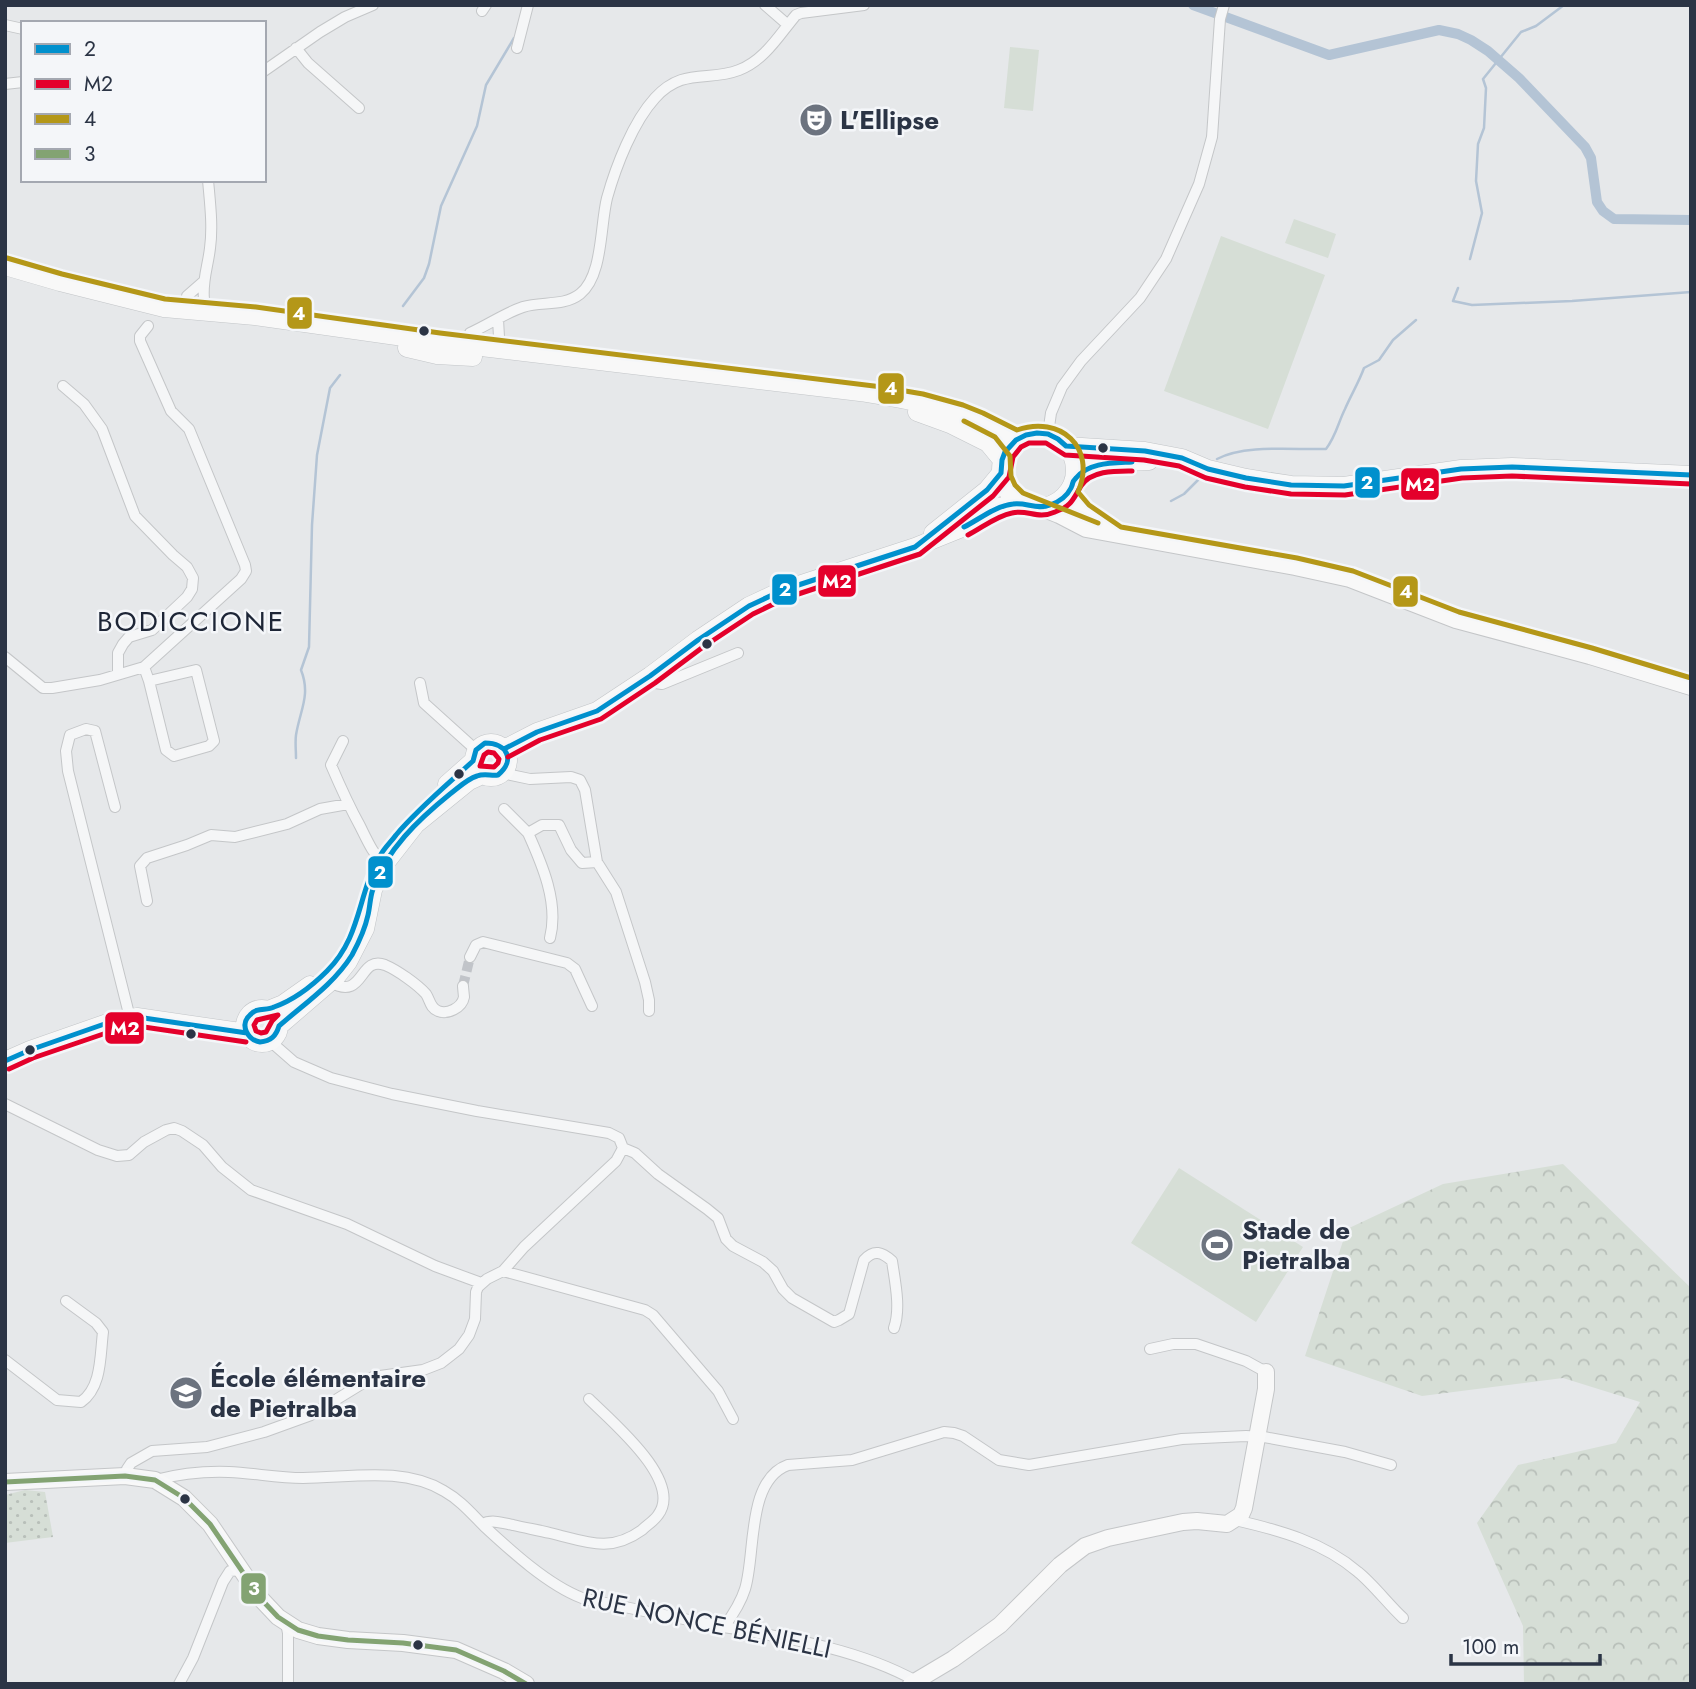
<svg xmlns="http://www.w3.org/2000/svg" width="1696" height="1689" font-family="Jost,sans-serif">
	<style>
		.grass { fill: #d6ded6 }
		.forest { fill: url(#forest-crowns) }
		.park { fill: url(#park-dots) }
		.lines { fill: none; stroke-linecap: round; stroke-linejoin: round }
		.stream { stroke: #b4c4d5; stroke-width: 2.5 }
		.canal { stroke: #b4c4d5; stroke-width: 10 }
		.street-tunnel { stroke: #c1c4c9; stroke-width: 10; stroke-dasharray: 10 5; stroke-linecap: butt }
		.street-casing { stroke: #c4c6c8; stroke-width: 12 }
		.secondary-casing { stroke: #c4c6c8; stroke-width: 18 }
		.primary-casing { stroke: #c2c5c8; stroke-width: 19 }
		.street { stroke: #f5f6f7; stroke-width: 10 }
		.secondary { stroke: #f8f8f8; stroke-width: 16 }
		.primary { stroke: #f8f8f8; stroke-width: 18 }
		.bus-1-casing { stroke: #f4f6f9; stroke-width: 10 }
		.bus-2-casing { stroke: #f4f6f9; stroke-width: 10 }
		.bus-3-casing { stroke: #f4f6f9; stroke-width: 10 }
		.bus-4-casing { stroke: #f4f6f9; stroke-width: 10 }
		.bus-1 { stroke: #0090cd; stroke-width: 5 }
		.bus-2 { stroke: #e4002b; stroke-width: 5 }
		.bus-3 { stroke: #b49718; stroke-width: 5 }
		.bus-4 { stroke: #83a372; stroke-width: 5 }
		.bus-dot { fill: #2b3445; stroke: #f4f6f9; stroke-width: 2.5 }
		.labels { text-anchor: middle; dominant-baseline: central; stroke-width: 5; stroke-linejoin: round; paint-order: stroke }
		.poi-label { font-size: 26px; font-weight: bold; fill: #2b3445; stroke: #f4f6f9; text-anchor: start }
		.street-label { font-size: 26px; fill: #2b3445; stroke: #f4f6f9 }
		.neighbourhood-label { font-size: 28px; letter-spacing: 2px; fill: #1d2536; stroke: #f4f6f9 }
		.line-badge { stroke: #f4f6f9; stroke-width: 2.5 }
		.badge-label { font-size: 19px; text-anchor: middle; font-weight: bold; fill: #fff }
	</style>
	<defs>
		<pattern id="forest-crowns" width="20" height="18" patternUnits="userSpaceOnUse" patternTransform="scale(1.75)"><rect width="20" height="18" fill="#d6ded6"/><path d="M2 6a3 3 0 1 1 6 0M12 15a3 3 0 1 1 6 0" fill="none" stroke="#b8bfb9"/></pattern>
		<pattern id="park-dots" width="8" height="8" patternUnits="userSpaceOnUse" patternTransform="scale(1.75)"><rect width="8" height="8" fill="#d6ded6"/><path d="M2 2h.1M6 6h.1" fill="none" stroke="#b8bfb9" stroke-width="1.8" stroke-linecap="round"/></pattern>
	</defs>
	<rect width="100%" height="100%" fill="#e6e8ea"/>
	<path class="grass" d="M1010,47L1039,50L1033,111L1004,108Z
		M1294,219L1336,234L1328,258L1285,243Z
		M1221,236L1325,275L1268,429L1164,391Z
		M1179,1168L1303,1247L1256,1322L1131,1243Z"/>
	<path class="forest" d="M1563,1164L1691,1288V1684H1524L1523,1626L1477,1523L1518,1465L1616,1443L1640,1402L1563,1378L1422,1396L1305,1356L1347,1229L1443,1184Z"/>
	<path class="park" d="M25,1490L45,1492L53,1537L5,1543V1495Z"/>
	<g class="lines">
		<path class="stream" d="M1470,259L1482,213L1476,181L1478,144L1484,128L1486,88L1483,79L1521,32L1536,26L1564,5
			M1458,288L1453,301L1472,305L1572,301L1691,292
			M403,306L424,278L429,264L441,206L477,126L486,85L514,38
			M1217,459C1245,444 1294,450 1326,449C1336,436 1338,423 1345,409C1351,395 1359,382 1364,368L1379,360L1393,340L1416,320
			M1171,501L1184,494L1199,479
			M296,758C296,750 295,742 296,735C300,710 311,695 301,670L309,647L312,525L317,455L330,388L340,375"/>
		<path class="canal" d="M1193,5L1329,55L1439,30L1458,34L1471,40L1488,51L1519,78L1585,147L1591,158L1597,202L1603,211L1614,219L1691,220"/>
		<path class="street-tunnel" d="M463,986L470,957"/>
		<defs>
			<path id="street" d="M765,5L788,25
				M482,11L486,5
				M5,25L23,29
				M296,48L308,63L359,108
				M517,48L528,5
				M264,71L320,32L345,17L373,5
				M5,84L23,82
				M187,296L203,282
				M204,299C202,281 208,266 210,248C213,226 210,203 208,180
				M498,319L499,337
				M470,333C488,325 505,313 523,307C542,301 563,307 580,294C603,276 600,226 607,198C616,166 633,122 655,98C683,67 708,82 739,70C765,60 779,35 796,15L801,13L864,5
				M63,386L84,404L102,429L135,516L173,555L187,567L193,578L192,589L187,597L152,630L129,637L123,644L118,653V674
				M1048,434L1051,413L1062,387L1081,361L1140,298L1166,259L1199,184L1212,137L1220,19L1224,5
				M5,657L43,688H52L100,680L144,667L241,579L246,571L245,565L189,429L171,411L140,341V336L148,326
				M144,667L149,681L166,750L174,756L209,746L214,741L196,670L149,681
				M642,681L662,684L738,653
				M420,683L424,703L476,750
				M343,741L331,765C340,786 349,806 360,826C367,840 373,854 384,865
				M502,773L530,779L571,777L580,780L585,790L597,862L616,892L645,982L649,1000V1011
				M115,807L95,731L86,729L70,735L66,751L68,771L130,1018
				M504,809L528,833
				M147,901L140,866L147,858L187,845L211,835L235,837L287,824L320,809L348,804
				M550,938C559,903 542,864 528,833L542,825H559L571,850L582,863L597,862
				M470,957L476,945L483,942L567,963L575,969L592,1006
				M330,982C365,1002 358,955 385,965C397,970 417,984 426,994C430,1000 430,1008 438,1011C447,1015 462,1008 464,997C464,997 463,987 463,986
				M5,1104L98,1150L117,1156L129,1155L144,1142L166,1130L174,1128L182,1131L203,1145L222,1167L251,1190L347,1224L435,1266L481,1283
				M623,1148L635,1153L658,1174L707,1209L718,1218L726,1239L733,1246L763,1262L773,1271L783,1289L792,1298L834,1322L839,1320L849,1314L864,1260C874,1249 882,1252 892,1261C895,1282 901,1308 894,1328
				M503,1271L645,1310L653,1315L718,1391L733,1419
				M1150,1349L1173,1344H1196L1246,1361L1266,1372
				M5,1360L57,1400L81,1402C102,1387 100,1356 103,1332L96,1323L66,1301
				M125,1476L127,1469L131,1463L152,1451L207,1447L264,1432L311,1415L373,1377L423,1370L441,1363L459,1349L469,1335L475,1319L476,1292L478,1287L487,1279L503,1271L524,1247L616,1161L623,1148L619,1138L609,1133L477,1111L392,1094L331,1078L294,1062L270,1041
				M155,1480C179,1474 204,1471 229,1472C253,1473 278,1478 303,1478C349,1478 402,1466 444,1491C460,1500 471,1513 484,1526C511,1551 548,1585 582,1598C628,1608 674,1617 719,1626C786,1638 856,1648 916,1681
				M1235,1520C1279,1530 1323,1542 1358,1572C1373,1584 1388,1604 1403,1618
				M482,1524C492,1519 503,1523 513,1525C525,1528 538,1530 550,1533C585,1541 609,1554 642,1530C647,1525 654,1521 658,1515C684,1481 611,1421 589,1399
				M286,1623L288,1633V1684
				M724,1627C732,1616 741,1602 745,1589C756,1554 746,1480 788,1465L852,1460L944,1432L954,1433L963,1436L999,1460L1029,1465L1182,1439L1246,1436L1264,1437L1345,1452L1391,1465
				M179,1684L193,1658L223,1582L230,1571L241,1570"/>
			<path id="secondary" d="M1068,493L1083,512L1113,532
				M1039,507L1059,515L1086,529L1295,567L1350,579L1456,620L1590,656L1691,687
				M5,1482L125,1476L155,1480L184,1498L210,1524L261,1599L278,1617L298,1630L318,1636L348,1640L403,1643L456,1650L504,1671L526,1684
				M911,1684L953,1659L1000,1625L1060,1565L1085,1546L1108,1538L1183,1522L1197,1521L1227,1524L1241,1515L1244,1508L1266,1389V1372"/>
			<path id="primary" d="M5,266L60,282L164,308L255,316L439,342L860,392C915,401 968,409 1016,440
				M407,348L437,355L473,357
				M917,412L950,424L988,443L1002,460
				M1001 470a37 37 0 1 1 74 0a37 37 0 1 1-74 0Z
				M1066,446L1145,451L1182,458L1208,469L1246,478L1291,485L1344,486L1461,469L1512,467L1691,475
				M1074,479L1090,468L1104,463L1149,461
				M933,533L987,490L1001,473
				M474 760a17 17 0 1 1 34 0a17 17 0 1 1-34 0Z
				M504,749L537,732L597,711L650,676L698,640L749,606L783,590L915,547L972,524L998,507L1020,503
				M447,784L473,761
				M245 1026a17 17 0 1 1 34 0a17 17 0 1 1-34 0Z
				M268,1010L283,1004L310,985
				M279,1026L337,976L348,962L365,929L373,890L384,865L416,824L469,781L482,775
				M5,1061L30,1050L113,1021L137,1017L247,1033"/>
		</defs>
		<use href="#street" class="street-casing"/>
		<use href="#secondary" class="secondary-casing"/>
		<use href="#primary" class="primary-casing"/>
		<use href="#street" class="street"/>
		<use href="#secondary" class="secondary"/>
		<use href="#primary" class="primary"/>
		<defs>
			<path id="bus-1" d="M964,527C980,519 995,506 1013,504C1026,502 1037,510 1050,505C1059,502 1067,496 1071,488C1074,482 1071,483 1076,478C1089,462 1113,463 1132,462
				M485,743C507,743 516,760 498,775C491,776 484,773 477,776C467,779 458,788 450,794C419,819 386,850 373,889C370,897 370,907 368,915C365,929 359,942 352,955C334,984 304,1004 279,1026C276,1036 271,1041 260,1042C248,1040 239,1025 250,1015C257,1007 266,1011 274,1007C294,1000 312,986 327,971C362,936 357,895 380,856C384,848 391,842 396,835C419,808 447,785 473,761L476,750Z
				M504,749L537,732L597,711L650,676L698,640L749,606L783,590L915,547L987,490L1001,473L1002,460L1005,452L1016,440L1026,435L1037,433L1048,434L1058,439L1066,446L1145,451L1182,458L1208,469L1246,478L1291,485L1344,486L1461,469L1512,467L1691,475
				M5,1061L30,1050L113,1021L137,1017L247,1033"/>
			<path id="bus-2" d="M968,535C982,528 996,516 1012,513C1028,509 1037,520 1055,512C1072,506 1073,499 1081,486C1091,470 1117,471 1132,471
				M488,752L494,753L499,759L498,763L494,767L480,766L484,755Z
				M508,757L540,740L601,719L655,683L703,647L753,614L786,598L920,554L993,496L1009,477L1013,457L1021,447L1029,443H1046L1065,455L1144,460L1179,466L1206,478L1245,487L1291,494L1345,495L1462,478L1512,476L1691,484
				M278,1015L272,1021L266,1032L261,1033L256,1031L254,1025L257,1020Z
				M9,1069L33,1058L115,1030L137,1026L246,1042"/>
			<path id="bus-3" d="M7,258L62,274L165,299L256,307L440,333L882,387L923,394L963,405L983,413L1017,430C1060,415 1097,447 1078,492L1089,505L1121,527L1297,558L1353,571L1459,612L1592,648L1691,678
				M964,421L995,437L1010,456L1011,476L1015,485L1023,493L1098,523"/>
			<path id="bus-4" d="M5,1482L125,1476L155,1480L184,1498L210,1524L261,1599L278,1617L298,1630L318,1636L348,1640L403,1643L456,1650L504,1671L526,1684"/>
		</defs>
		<use href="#bus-1" class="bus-1-casing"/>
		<use href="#bus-2" class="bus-2-casing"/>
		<use href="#bus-3" class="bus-3-casing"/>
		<use href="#bus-4" class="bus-4-casing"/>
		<use href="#bus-1" class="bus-1"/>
		<use href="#bus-2" class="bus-2"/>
		<use href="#bus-3" class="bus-3"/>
		<use href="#bus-4" class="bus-4"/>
	</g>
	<defs>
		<symbol id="theatre-disc" viewBox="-11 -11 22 22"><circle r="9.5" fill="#6c737f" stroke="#f4f6f9"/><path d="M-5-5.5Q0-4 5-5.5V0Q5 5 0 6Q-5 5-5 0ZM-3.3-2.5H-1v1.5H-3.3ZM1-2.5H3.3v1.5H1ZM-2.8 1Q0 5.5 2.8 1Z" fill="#fff"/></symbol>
		<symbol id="stadium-disc" viewBox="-11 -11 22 22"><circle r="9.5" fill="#6c737f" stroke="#f4f6f9"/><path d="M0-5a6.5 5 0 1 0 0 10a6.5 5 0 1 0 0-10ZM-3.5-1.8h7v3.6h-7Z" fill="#fff"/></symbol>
		<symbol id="school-disc" viewBox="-11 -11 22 22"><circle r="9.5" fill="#6c737f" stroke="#f4f6f9"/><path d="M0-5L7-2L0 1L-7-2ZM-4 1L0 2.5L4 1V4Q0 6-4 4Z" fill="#fff"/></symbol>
	</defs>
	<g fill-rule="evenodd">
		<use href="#theatre-disc" x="797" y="101" width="38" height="38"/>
		<use href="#stadium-disc" x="1198" y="1226" width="38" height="38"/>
		<use href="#school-disc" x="167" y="1374" width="38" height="38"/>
	</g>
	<g class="bus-dot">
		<circle cx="424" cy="331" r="6"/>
		<circle cx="1103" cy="448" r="6"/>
		<circle cx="707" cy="644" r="6"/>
		<circle cx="459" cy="774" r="6"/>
		<circle cx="191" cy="1034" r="6"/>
		<circle cx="30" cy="1050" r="6"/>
		<circle cx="185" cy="1499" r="6"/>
		<circle cx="418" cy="1645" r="6"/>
	</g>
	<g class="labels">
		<g class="poi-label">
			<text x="840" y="120">L'Ellipse</text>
			<text x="1242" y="1230">Stade de<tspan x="1242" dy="30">Pietralba</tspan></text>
			<text x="210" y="1378">École élémentaire<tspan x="210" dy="30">de Pietralba</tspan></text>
		</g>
		<g class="street-label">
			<text transform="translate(707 1623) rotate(12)">RUE NONCE BÉNIELLI</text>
		</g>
		<g class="neighbourhood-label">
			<text x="191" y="621">BODICCIONE</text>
		</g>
	</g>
	<g class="line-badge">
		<rect x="286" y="296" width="27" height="34" rx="7" fill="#b49718"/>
		<rect x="877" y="372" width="28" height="33" rx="7" fill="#b49718"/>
		<rect x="1354" y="466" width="27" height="33" rx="7" fill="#0090cd"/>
		<rect x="1400" y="467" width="40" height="34" rx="7" fill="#e4002b"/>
		<rect x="817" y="564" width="40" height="34" rx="7" fill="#e4002b"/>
		<rect x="771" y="573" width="27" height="33" rx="7" fill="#0090cd"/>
		<rect x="1392" y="575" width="27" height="33" rx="7" fill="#b49718"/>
		<rect x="367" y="855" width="27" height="34" rx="7" fill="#0090cd"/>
		<rect x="104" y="1011" width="41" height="34" rx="7" fill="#e4002b"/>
		<rect x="240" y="1572" width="27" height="33" rx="7" fill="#83a372"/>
	</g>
	<g class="badge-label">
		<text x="299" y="320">4</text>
		<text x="891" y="395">4</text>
		<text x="1367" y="489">2</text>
		<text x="1420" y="491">M2</text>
		<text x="837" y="588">M2</text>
		<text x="785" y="596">2</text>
		<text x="1406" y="598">4</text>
		<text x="380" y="879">2</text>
		<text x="125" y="1035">M2</text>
		<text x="254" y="1595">3</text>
	</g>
	<rect width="1696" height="1689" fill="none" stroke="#2b3445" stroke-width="14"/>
	<rect x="21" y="21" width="245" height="161" fill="#f4f6f9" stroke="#a4a8b1" stroke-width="2"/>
	<rect x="35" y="44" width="35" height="10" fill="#0090cd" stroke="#a4a8b1" stroke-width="2"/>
	<text x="84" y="56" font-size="21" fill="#2b3445">2</text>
	<rect x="35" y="79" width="35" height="10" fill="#e4002b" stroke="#a4a8b1" stroke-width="2"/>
	<text x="84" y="91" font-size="21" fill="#2b3445">M2</text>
	<rect x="35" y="114" width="35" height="10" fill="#b49718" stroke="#a4a8b1" stroke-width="2"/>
	<text x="84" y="126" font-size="21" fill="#2b3445">4</text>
	<rect x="35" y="149" width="35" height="10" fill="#83a372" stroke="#a4a8b1" stroke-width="2"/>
	<text x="84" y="161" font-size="21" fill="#2b3445">3</text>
	<path d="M1451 1654v10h149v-10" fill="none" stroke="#2b3445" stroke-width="3.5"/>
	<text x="1462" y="1654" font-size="21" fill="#2b3445" stroke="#f4f6f9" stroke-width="5" paint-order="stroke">100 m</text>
</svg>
